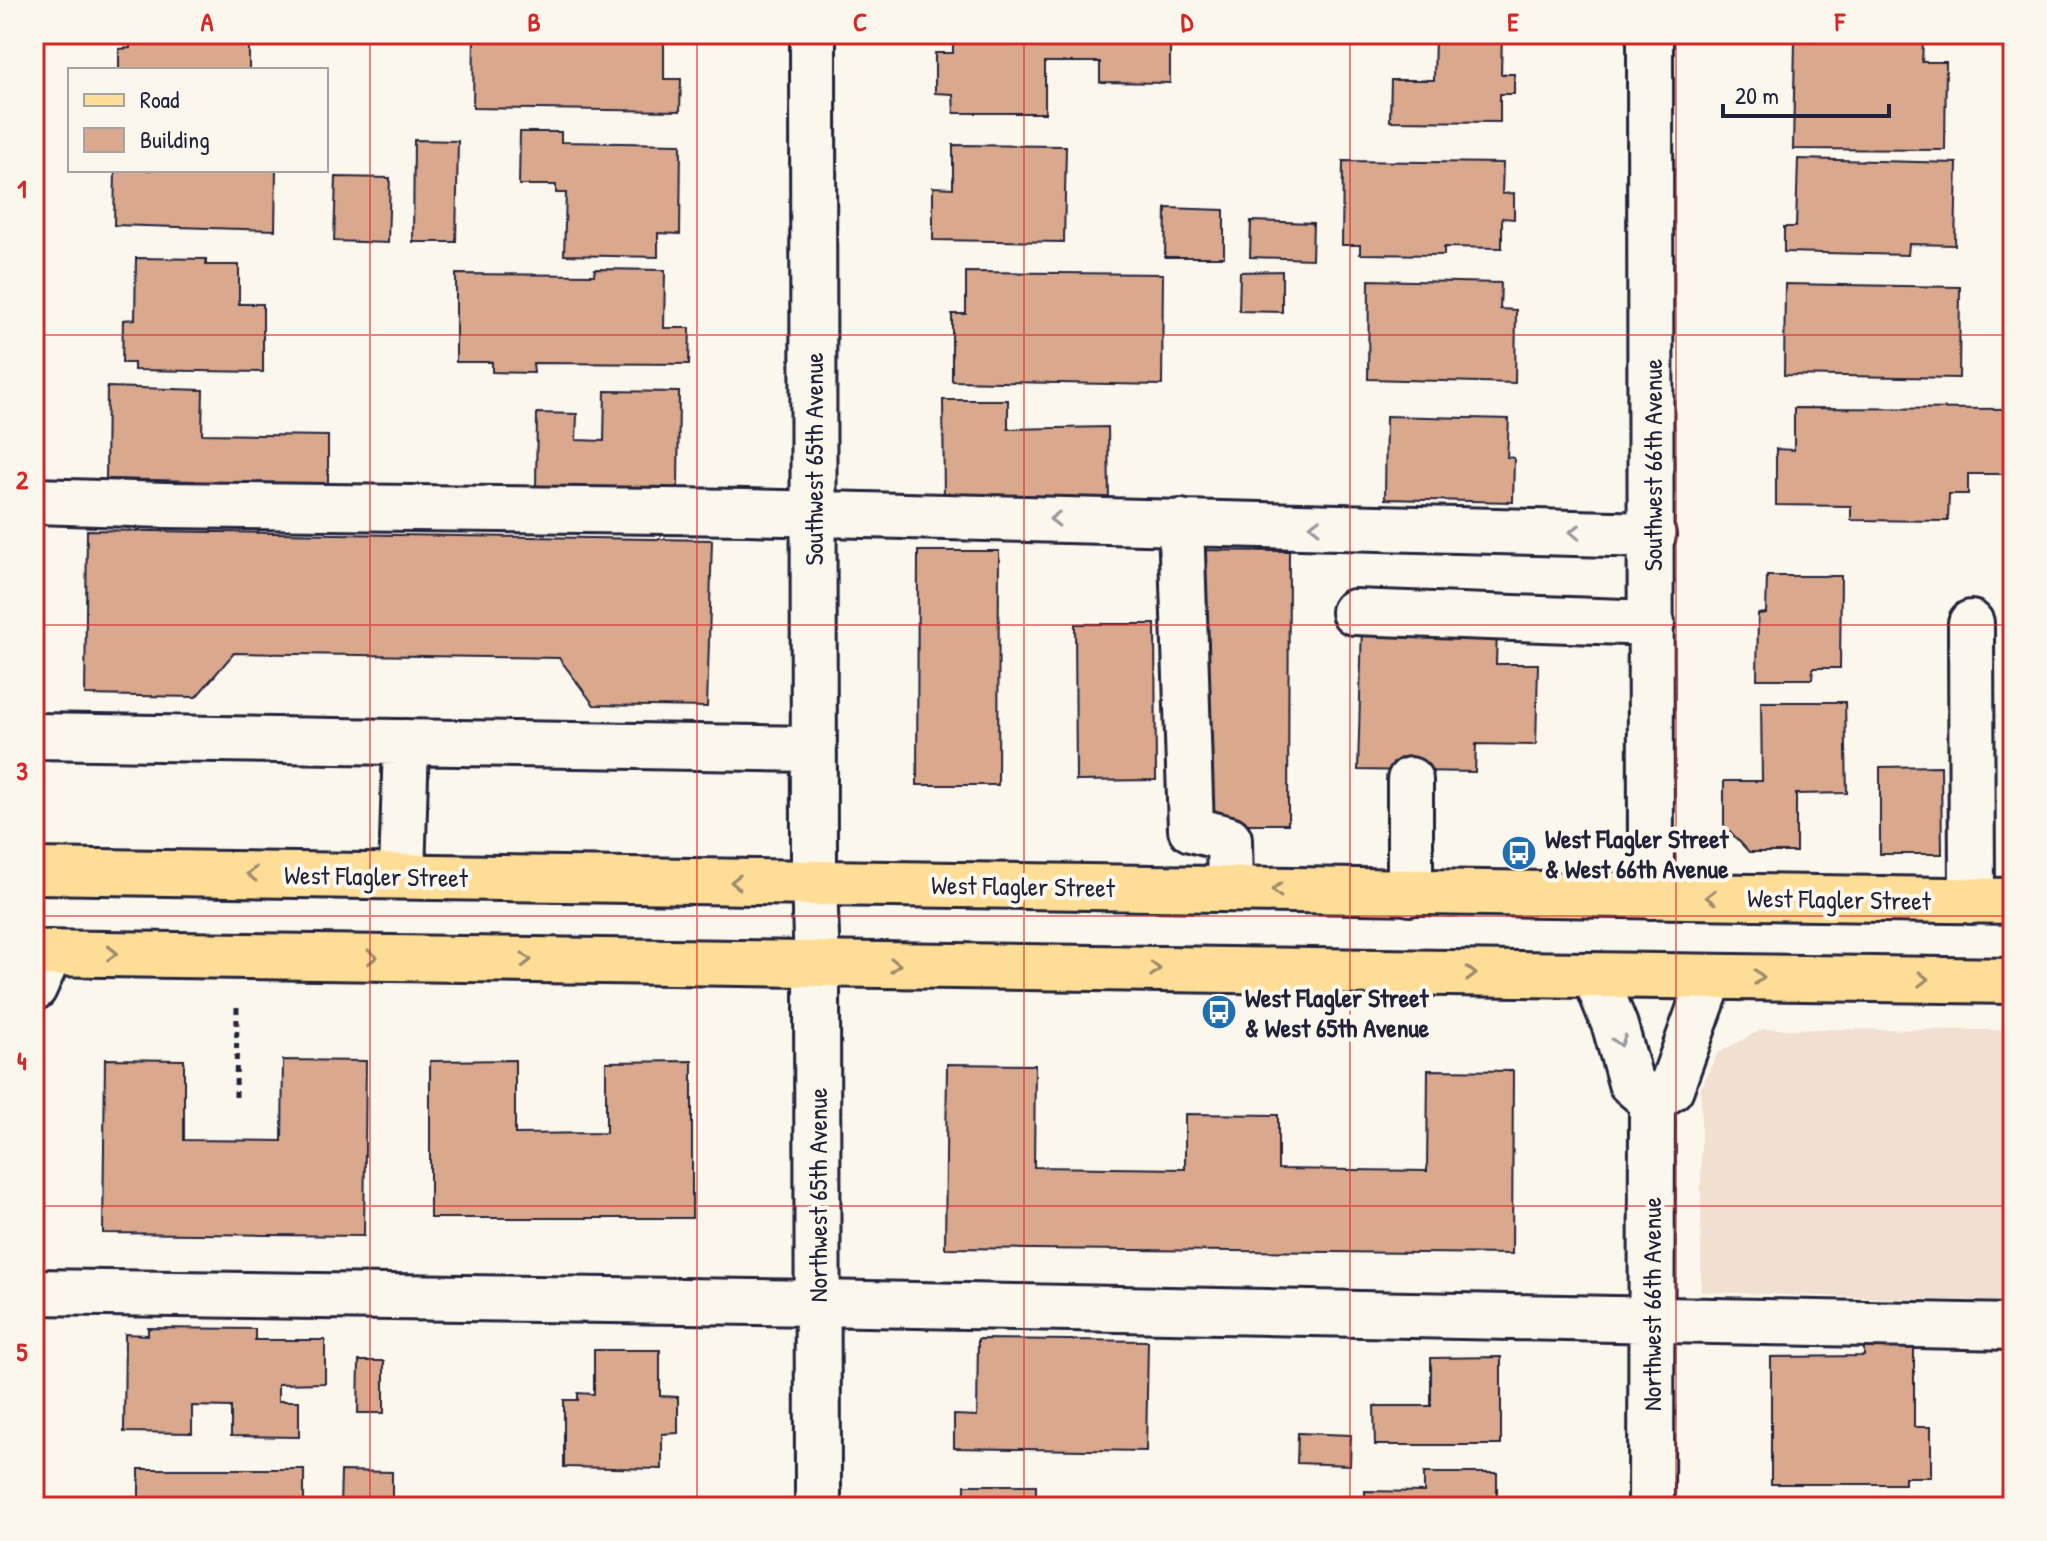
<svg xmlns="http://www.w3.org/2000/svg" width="2047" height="1541" font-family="'Patrick Hand',sans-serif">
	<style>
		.built { fill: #f1dfd0 }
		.building { fill: #daa88d; stroke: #22223b; stroke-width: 2 }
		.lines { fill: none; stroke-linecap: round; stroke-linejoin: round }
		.minor-casing { stroke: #22223b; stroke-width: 50 }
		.major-casing { stroke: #22223b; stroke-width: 50 }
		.path { stroke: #22223b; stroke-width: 5; stroke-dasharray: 6 6; stroke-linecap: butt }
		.minor { stroke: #fbf7ec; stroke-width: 44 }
		.major { stroke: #fede96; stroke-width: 44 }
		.oneway { stroke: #99979c }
		.oneway2 { stroke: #9b896d }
		.grid { fill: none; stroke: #d62828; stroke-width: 2; stroke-opacity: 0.55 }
		.labels { text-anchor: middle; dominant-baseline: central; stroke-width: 8; stroke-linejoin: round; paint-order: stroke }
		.street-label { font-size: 26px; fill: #22223b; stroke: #fbf7ec }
		.poi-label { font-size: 26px; font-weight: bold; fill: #22223b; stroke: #fbf7ec; text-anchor: start }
		.neatline { fill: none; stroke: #d62828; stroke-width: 3 }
		.grid-label { font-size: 26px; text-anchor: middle; font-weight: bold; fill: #d62828 }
	</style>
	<rect width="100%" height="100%" fill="#fbf7ec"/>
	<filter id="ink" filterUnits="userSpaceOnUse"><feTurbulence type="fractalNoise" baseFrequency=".0125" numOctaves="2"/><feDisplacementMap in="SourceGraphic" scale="16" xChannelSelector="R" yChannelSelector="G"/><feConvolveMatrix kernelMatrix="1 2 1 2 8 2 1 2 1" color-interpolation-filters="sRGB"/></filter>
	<g filter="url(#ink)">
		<path class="built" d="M1763,1029L2013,1030V1302L1701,1292V1088L1718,1053Z"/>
		<path class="building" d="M130,34H249V70H119V49L130,48Z
			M474,34H664V79H681L680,111L473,108Z
			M953,34H1170V83L1100,82V62H1045V113H954L953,94L935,93V53H953Z
			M1435,34H1502L1501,74H1514V94H1500V122L1390,121L1391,80H1434Z
			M1795,41L1923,43L1922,62H1946L1945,150L1793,149Z
			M520,132H561V142L681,144L680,234L658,233V257L564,255L566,193H556V185H519Z
			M414,140L458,141L456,242H413Z
			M953,145L1066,146L1064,242L933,240V187L953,188Z
			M1798,159L1957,163L1955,245L1909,244L1908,255L1784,252V227H1796Z
			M1343,161L1503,163L1502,194L1514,193V219L1502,218V248L1444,247V255L1360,254V245H1342Z
			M115,170H276L275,230L114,225Z
			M336,177L390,178L388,243L334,241Z
			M1166,208L1224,210V257H1165Z
			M1251,221L1313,223L1312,259L1250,257Z
			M136,258L206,259V265H239V304H263V372L134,370V363H122L123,320L135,319Z
			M595,269L665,270L664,328H690L689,364L533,363L534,373L492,372V362H456V274L594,275Z
			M1282,271V312L1239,311L1240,272Z
			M966,272L1163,274L1162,385L952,381V314H966Z
			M1369,280L1501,283L1500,309L1516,310L1515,383L1368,379Z
			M1785,284L1960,287L1959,378L1784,375Z
			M107,387L203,390L202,434L328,436V498L193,495L194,481L106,479Z
			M605,391L679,392L678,489L536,488L537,413L577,414L576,440L604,441Z
			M943,400H1008V429L1108,427L1109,499L944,501Z
			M1794,408L2013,409V474H1968V494H1949L1948,521L1851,520V506L1776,505V449L1794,450Z
			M1386,416L1509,419L1507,457L1514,458L1513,502L1385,499Z
			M87,530L712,540L707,707L594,705L559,658L234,653L196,697L85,695Z
			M1189,550L1289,551L1288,824H1207L1208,621L1189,622Z
			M918,551H999L998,785H917Z
			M1767,576H1841L1840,668H1813L1812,679H1757L1758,614L1766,613Z
			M1075,624H1155L1156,780L1076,781Z
			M1362,625L1497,628L1496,664H1538L1536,745L1476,744L1475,772L1358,770Z
			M1761,702H1845L1847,793L1796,794V852H1749L1724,825V781H1762Z
			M1941,766L1942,854H1880V767Z
			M105,1059L184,1060V1140L282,1141L283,1060L366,1061L364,1236L103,1233Z
			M515,1060V1134L606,1133V1062L692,1061V1218H430V1061Z
			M947,1064L1035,1065L1034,1167L1185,1169V1114L1278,1115V1169L1427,1171L1428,1070L1513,1071L1512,1254L945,1248Z
			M148,1328L255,1329V1340H325V1383L278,1384V1401H299V1437L231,1436V1407L192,1406V1433L124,1432L125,1334L148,1335Z
			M978,1339L1148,1341L1146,1451L954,1448V1415L977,1416Z
			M1864,1346H1914V1427H1931V1477H1905V1484H1771V1357L1864,1356Z
			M594,1350H660V1396L678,1397V1433L662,1434V1469L564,1467V1400H578V1393L594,1394Z
			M1501,1357V1445H1375L1374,1406H1431V1358Z
			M359,1361H384V1413H358Z
			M1298,1433L1351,1435L1350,1465L1297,1463Z
			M139,1469H304V1507H139Z
			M341,1471L392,1472V1507H340Z
			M1424,1473H1497V1507H1365V1491L1424,1492Z
			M965,1485H1036V1507H965Z
			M518,1502L653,1503V1507H518Z"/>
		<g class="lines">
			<defs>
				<path id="minor" d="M813,34L814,883L817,964L818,1507
					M1650,34L1651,896
					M34,501L166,505L747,512L1653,535
					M1181,522L1191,829L1229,839L1230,889
					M1354,612L1652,623
					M1971,623L1972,901
					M34,736L813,749
					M402,875L406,742
					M1410,893V780
					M1595,976L1615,1026L1631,1083L1652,1101
					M34,988L50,953
					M1652,1101L1671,1088L1711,977
					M34,1292L818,1303L2013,1327
					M1651,1507L1652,1101"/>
				<path id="major" d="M34,871L2013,901
					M34,953L2013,981"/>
			</defs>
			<use href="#minor" class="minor-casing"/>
			<use href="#major" class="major-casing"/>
			<path class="path" d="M236,1097L237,1007"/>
			<use href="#minor" class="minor"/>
			<use href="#major" class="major"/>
		</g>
		<defs><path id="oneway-chevron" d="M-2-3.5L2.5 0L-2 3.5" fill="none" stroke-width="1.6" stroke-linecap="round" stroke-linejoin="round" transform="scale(2)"/></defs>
		<g class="oneway">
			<use href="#oneway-chevron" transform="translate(1055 519) rotate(-179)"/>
			<use href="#oneway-chevron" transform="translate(1315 526) rotate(-179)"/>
			<use href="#oneway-chevron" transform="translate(1575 532) rotate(-178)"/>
			<use href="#oneway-chevron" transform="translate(1620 1041) rotate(73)"/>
		</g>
		<g class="oneway2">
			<use href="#oneway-chevron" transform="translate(252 874) rotate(-179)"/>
			<use href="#oneway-chevron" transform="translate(736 882) rotate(-179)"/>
			<use href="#oneway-chevron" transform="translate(1277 890) rotate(-179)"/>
			<use href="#oneway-chevron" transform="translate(1711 897) rotate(-179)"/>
			<use href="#oneway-chevron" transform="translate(112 953) rotate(1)"/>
			<use href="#oneway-chevron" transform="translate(372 957) rotate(1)"/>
			<use href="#oneway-chevron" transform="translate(526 960) rotate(1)"/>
			<use href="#oneway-chevron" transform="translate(895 965) rotate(1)"/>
			<use href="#oneway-chevron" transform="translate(1155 969) rotate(1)"/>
			<use href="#oneway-chevron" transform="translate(1471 974) rotate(1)"/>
			<use href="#oneway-chevron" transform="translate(1759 977)"/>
			<use href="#oneway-chevron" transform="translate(1923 979) rotate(1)"/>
		</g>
	</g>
	<path class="grid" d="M370,34V1507M697,34V1507M1024,34V1507M1350,34V1507M1676,34V1507M34,335H2013M34,625H2013M34,916H2013M34,1206H2013"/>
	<defs>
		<symbol id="bus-disc" viewBox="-11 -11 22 22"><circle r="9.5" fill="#1f6fb2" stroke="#fbf7ec"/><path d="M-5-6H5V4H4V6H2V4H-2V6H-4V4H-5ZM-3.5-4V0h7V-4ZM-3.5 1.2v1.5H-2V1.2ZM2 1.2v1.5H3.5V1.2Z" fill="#fff"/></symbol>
	</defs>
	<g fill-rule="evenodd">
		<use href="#bus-disc" x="1499" y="833" width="40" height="40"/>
		<use href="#bus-disc" x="1199" y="992" width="40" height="40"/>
	</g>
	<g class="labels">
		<g class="street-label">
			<text transform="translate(813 459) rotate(-90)">Southwest 65th Avenue</text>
			<text transform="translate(1652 465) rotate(-90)">Southwest 66th Avenue</text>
			<text transform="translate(376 876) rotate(1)">West Flagler Street</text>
			<text transform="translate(1023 886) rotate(1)">West Flagler Street</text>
			<text transform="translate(1839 899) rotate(1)">West Flagler Street</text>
			<text transform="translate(817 1195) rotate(-90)">Northwest 65th Avenue</text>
			<text transform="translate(1651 1304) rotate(-90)">Northwest 66th Avenue</text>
		</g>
		<g class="poi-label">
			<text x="1545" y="838">West Flagler Street<tspan x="1545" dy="30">&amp; West 66th Avenue</tspan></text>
			<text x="1245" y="997">West Flagler Street<tspan x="1245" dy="30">&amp; West 65th Avenue</tspan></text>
		</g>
	</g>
	<rect width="2047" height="1541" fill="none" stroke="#fbf7ec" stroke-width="88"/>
	<rect x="68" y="68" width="260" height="104" fill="#fbf7ec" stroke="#a4a2a5" stroke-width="2"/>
	<rect x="84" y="94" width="40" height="12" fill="#fede96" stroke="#a4a2a5" stroke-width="2"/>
	<text x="140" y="108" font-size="24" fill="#22223b">Road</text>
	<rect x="84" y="128" width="40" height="24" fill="#daa88d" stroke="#a4a2a5" stroke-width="2"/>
	<text x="140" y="148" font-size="24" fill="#22223b">Building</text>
	<path d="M1723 104v12h166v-12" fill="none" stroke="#22223b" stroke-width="4"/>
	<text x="1735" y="104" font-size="24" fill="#22223b" stroke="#fbf7ec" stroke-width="6" paint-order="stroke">20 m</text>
	<rect x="44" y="44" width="1959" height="1453" class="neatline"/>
	<g class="grid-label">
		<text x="207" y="31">A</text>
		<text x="534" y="31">B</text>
		<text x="860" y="31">C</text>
		<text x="1187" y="31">D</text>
		<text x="1513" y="31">E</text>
		<text x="1840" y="31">F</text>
		<text x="22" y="198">1</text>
		<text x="22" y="489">2</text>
		<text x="22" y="780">3</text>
		<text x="22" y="1070">4</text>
		<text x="22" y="1361">5</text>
	</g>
</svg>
